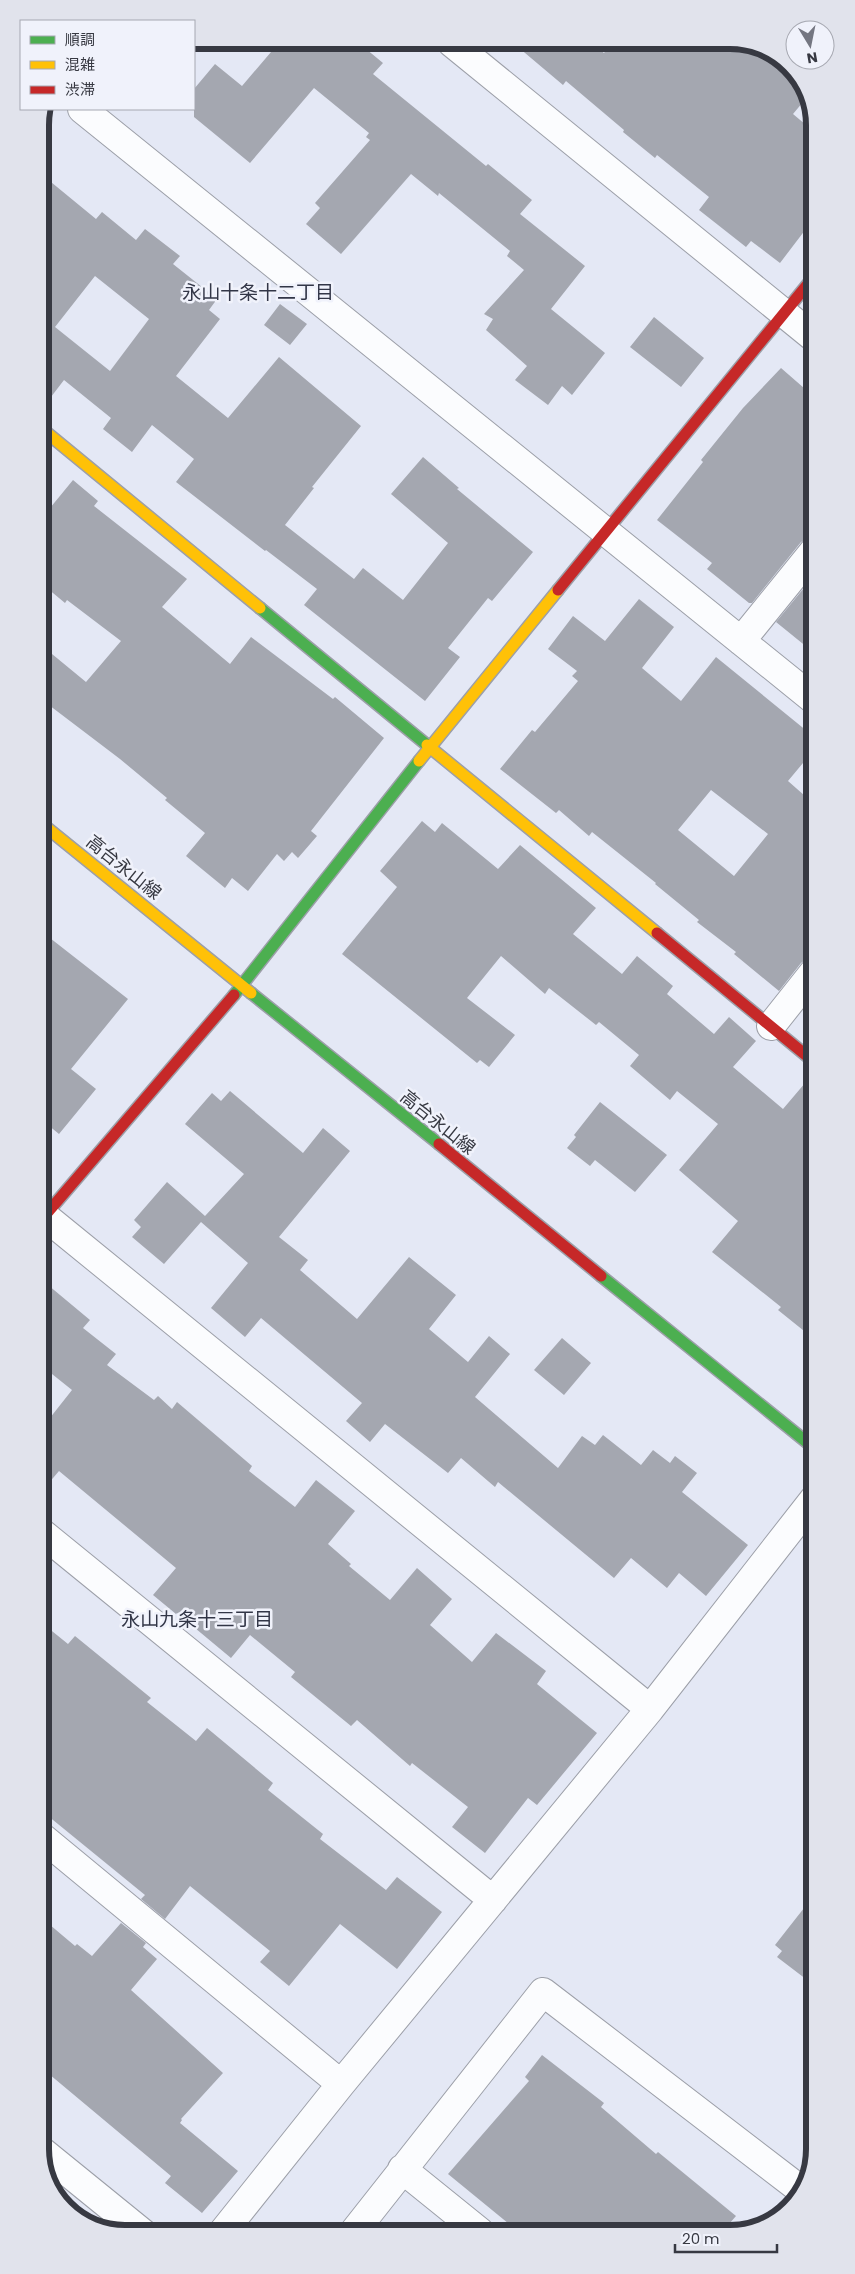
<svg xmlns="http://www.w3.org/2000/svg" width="855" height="2274" font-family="Poppins,'Noto Sans JP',sans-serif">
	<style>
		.building { fill: #a4a7b0; fill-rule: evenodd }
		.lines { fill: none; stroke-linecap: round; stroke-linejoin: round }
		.street-casing { stroke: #9c9fa8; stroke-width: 30 }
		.fast-casing { stroke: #9c9fa8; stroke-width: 14 }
		.slow-casing { stroke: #9c9fa8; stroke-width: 14 }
		.jam-casing { stroke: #9c9fa8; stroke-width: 14 }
		.street { stroke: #fbfcfe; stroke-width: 28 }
		.fast { stroke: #4caf50; stroke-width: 11 }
		.slow { stroke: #ffc107; stroke-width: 11 }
		.jam { stroke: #c62828; stroke-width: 11 }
		.labels { text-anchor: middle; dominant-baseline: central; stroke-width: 5; stroke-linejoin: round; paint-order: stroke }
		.street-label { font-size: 18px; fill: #373942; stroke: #f0f2fb }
		.neighbourhood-label { font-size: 19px; fill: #323647; stroke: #f0f2fb }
		.rim { fill: none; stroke: #373942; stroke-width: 6 }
	</style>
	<rect width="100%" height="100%" fill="#e4e8f5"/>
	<path class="building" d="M736,40L782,58L808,96L793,114L812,130V221L780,263L751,241L746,247L699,210L709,197L657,155L655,158L623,132L624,130L566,81L563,85L512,42H590L604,53L613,41Z
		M360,44L383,63L373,74L486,166L488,164L532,200L520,214L585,266L551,309L605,353L572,395L562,386L548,405L515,380L527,366L486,330L493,319L484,314L524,270L507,256L510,251L439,193L438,196L411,174L341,254L306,224L320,208L315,203L370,140L366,137L369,133L314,88L250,163L194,117V89L215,64L242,86L277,45Z
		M40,173L96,219L102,212L136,240L145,229L180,256L173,264L217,299L209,310L220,319L176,376L228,418L279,357L361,426L312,487L314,488L285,525L354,579L363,568L403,600L448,543L391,494L423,457L459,488L457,489L533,552L492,601L488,598L448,648L460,657L425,701L304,605L317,589L266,550L265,551L176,482L194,459L152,425L132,452L103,429L111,418L64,380L41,410ZM95,276L149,319L110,371L55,327Z
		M280,304L307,324L290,345L264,325Z
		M654,317L704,358L681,387L630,347Z
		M781,368L812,395L813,537L801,542L752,603H749L707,569L712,563L657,520L703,462L701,460L743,408Z
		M73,480L98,501L94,506L187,579L162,607L230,664L251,637L333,699L335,697L384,738L311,831L317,836L298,858L292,852L284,861L277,854L248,891L232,878L225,888L186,856L205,833L165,800L167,798L120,759L41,699V667L52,654L86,682L121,641L67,600L65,603L41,583V519Z
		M813,577V652L776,622Z
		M639,599L674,627L642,668L681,701L716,657L813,736V751L788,781L813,803V958L807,959L801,963L779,991L734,954L736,952L697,922L699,920L655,884L656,883L592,832L589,836L559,810L556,813L500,769L532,730L535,732L578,681L572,676L577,671L548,649L573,616L605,641ZM711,790L768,834L734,876L678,830Z
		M422,821L435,832L442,823L498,869L520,845L596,908L573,934L622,974L637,956L673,986L667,994L714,1034L729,1017L756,1041L733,1067L783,1109L811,1076H813L814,1339L778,1310L781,1307L712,1252L738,1221L679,1170L718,1124L677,1091L670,1100L630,1066L639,1055L599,1022L596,1025L549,988L545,994L501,956L467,998L515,1035L489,1067L480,1060L477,1063L342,954L397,887L380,871Z
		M41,931L128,999L71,1069L96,1089L59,1134L42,1120Z
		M230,1091L303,1153L323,1128L350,1151L279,1237L308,1260L300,1270L357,1319L409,1257L456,1295L429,1329L468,1362L489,1336L510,1354L475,1397L558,1468L582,1436L595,1445L603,1435L641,1465L653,1450L670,1463L675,1456L697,1473L682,1492L748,1545L706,1596L679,1573L667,1588L631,1558L614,1578L498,1482L495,1487L461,1458L448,1473L385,1424L370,1442L346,1421L362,1403L261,1318L245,1337L211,1308L248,1263L201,1222L164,1264L132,1237L141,1227L134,1220L167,1182L205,1216L244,1174L185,1124L212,1093L221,1101Z
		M600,1102L667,1155L635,1192L595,1160L590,1166L567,1148L576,1137L574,1135Z
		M42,1280L90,1320L83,1328L116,1354L107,1365L154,1400L158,1396L172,1409L177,1402L252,1466L249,1471L295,1507L316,1480L355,1511L328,1544L351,1564L349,1566L390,1600L417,1568L452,1599L430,1625L472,1662L496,1633L546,1671L537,1684L597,1733L537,1805L528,1798L485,1853L452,1827L468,1807L412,1763L410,1766L357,1720L351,1726L291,1677L295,1672L250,1635L231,1658L177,1613L176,1614L153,1595L176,1568L59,1471L42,1491V1428L72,1390L42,1366Z
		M562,1338L591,1363L564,1395L534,1370Z
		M42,1623L68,1644L75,1636L151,1698L147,1702L196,1741L207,1728L273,1783L268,1790L323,1834L320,1839L386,1890L397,1877L442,1912L397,1969L340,1924L289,1986L260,1962L270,1951L190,1886L165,1919L141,1899L145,1895L42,1811Z
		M815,1894V1986L777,1957L782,1951L775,1945Z
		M43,1919L75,1946L77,1944L92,1956L121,1923L146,1943L143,1947L157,1959L131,1990L223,2073L181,2119L182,2120L180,2123L238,2171L202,2213L165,2183L171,2176L43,2069Z
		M542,2055L604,2103L601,2107L656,2154L658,2152L736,2216L723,2231L519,2232L448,2174L529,2081L525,2077Z"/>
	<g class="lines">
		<defs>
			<path id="street" d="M452,43L812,336
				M82,109L813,699
				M741,641L813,552
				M771,1026L813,973
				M42,1214L650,1709
				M42,1533L493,1900
				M43,1838L341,2084
				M43,2152L144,2234
				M402,2169L480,2232
				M222,2233L341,2084L650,1709L814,1499
				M353,2233L543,1992L801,2190"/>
			<path id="fast" d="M260,608L427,745
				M251,993L439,1144
				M234,995L419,761
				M601,1276L814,1448"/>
			<path id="slow" d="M41,428L260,608
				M427,745L657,933
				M419,761L558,590
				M41,823L251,993"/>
			<path id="jam" d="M558,590L812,279
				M657,933L813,1061
				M439,1144L601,1276
				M42,1219L234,995"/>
		</defs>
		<use href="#street" class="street-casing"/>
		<use href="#fast" class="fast-casing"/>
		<use href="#slow" class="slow-casing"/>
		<use href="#jam" class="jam-casing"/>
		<use href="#street" class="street"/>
		<use href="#fast" class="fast"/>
		<use href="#slow" class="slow"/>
		<use href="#jam" class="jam"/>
	</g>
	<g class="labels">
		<g class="street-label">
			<text transform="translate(124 867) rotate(39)">高台永山線</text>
			<text transform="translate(438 1122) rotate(39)">高台永山線</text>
		</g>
		<g class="neighbourhood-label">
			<text x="258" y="292">永山十条十二丁目</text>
			<text x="197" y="1619">永山九条十三丁目</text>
		</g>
	</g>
	<path d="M0 0H855V2274H0ZM125 49H730A76 76 0 0 1 806 125V2149A76 76 0 0 1 730 2225H125A76 76 0 0 1 49 2149V125A76 76 0 0 1 125 49Z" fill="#e1e3ec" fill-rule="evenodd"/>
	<path class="rim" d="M125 49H730A76 76 0 0 1 806 125V2149A76 76 0 0 1 730 2225H125A76 76 0 0 1 49 2149V125A76 76 0 0 1 125 49Z"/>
	<rect x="20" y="20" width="175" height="90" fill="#f0f2fb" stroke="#a6a8b1"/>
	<rect x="30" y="36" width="25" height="8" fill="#4caf50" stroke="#a6a8b1"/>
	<text x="65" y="45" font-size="15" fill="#373942">順調</text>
	<rect x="30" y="61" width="25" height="8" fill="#ffc107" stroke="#a6a8b1"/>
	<text x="65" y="70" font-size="15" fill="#373942">混雑</text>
	<rect x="30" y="86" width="25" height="8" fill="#c62828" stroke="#a6a8b1"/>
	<text x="65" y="95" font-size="15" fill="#373942">渋滞</text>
	<g transform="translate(810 45) rotate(170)"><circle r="24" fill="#f0f2fb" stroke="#a6a8b1"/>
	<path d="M0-4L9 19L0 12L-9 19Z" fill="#747681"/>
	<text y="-8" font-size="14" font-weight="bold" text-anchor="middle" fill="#373942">N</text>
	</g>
	<path d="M675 2244v8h102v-8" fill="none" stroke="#373942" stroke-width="2.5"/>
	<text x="682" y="2244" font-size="15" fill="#373942" stroke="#f0f2fb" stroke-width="4" paint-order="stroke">20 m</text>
</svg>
